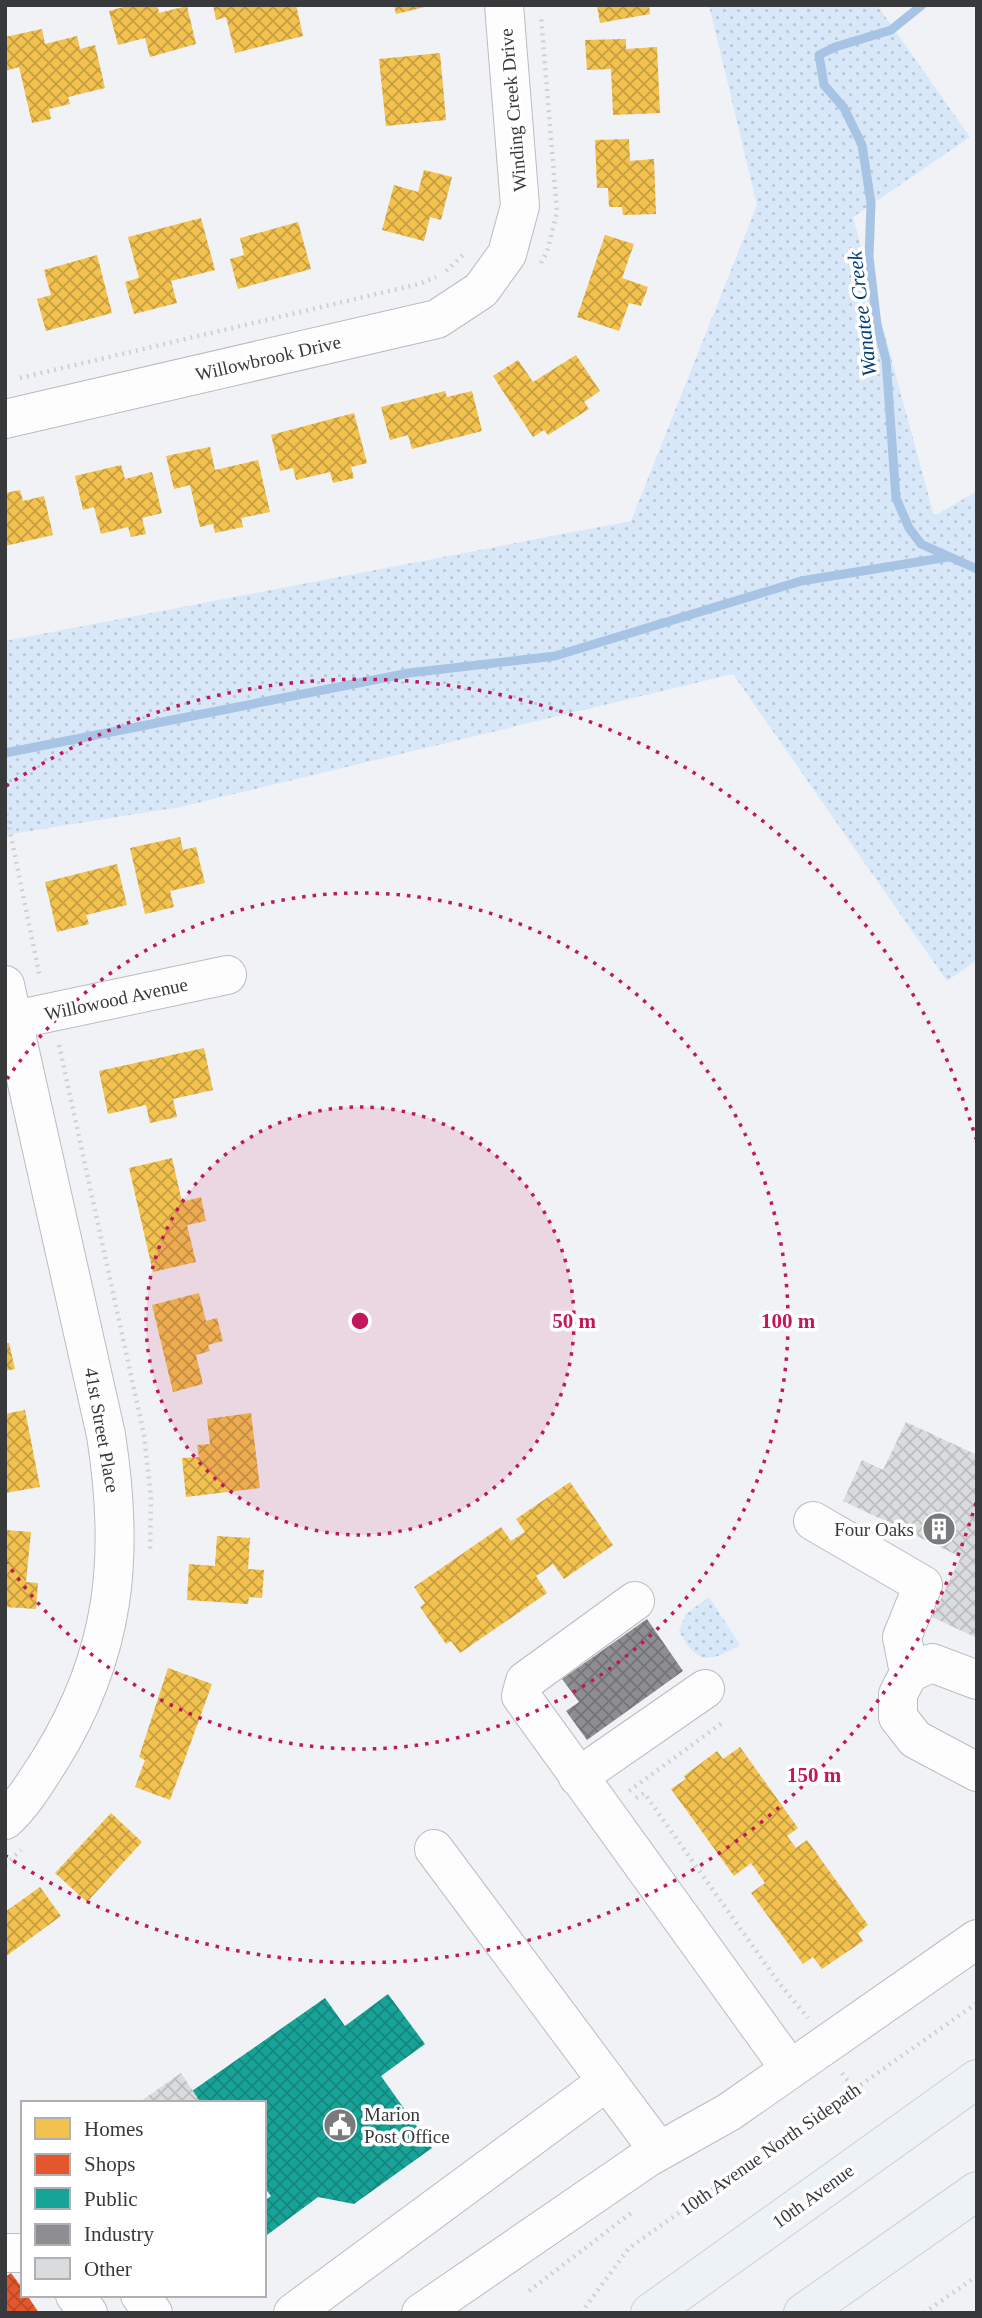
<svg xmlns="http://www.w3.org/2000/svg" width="982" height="2318" font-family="Georgia,serif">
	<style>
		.park { fill: url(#park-dots) }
		.homes { fill: url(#homes-cross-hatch) }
		.shops { fill: url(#shops-cross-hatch) }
		.public { fill: url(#public-cross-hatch) }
		.industry { fill: url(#industry-cross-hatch) }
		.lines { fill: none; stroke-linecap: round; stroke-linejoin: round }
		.stream { stroke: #a8c4e4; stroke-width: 9 }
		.building { fill: url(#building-cross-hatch) }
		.minor-casing { stroke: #bbbcbf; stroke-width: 40 }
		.major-casing { stroke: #cecfd0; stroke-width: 40 }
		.path { stroke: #d1d1d3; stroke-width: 4.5; stroke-dasharray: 2 5; stroke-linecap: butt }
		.minor { stroke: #fdfdfe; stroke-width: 38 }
		.major { stroke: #edf2f7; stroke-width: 38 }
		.ring { fill: none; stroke: #c2185b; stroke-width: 3.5; stroke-dasharray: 3.5 7 }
		.labels { text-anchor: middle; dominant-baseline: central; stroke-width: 7; stroke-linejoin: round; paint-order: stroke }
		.street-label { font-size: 19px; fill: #37393b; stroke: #fff }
		.poi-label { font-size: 19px; fill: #37393b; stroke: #fff; text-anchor: end }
		.water-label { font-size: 21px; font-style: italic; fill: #053f75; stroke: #fff }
		.centre { fill: #c2185b; stroke: #fff; stroke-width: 3.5 }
		.ring-label { font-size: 21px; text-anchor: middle; font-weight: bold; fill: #c2185b; stroke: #fff; stroke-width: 7; stroke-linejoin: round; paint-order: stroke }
	</style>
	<defs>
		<pattern id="park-dots" width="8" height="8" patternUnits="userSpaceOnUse" patternTransform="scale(1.75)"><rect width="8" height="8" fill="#d8e8f9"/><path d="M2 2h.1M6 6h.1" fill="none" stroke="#bac8d6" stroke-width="1.8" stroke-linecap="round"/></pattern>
		<pattern id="homes-cross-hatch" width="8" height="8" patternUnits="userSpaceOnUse" patternTransform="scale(1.75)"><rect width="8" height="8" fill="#f2c14e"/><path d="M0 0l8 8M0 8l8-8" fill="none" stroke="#c59e42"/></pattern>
		<pattern id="shops-cross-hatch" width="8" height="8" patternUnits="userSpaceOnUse" patternTransform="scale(1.75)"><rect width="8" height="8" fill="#e4572e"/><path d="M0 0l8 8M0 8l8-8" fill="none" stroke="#ba4928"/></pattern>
		<pattern id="public-cross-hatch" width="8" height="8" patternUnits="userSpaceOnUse" patternTransform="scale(1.75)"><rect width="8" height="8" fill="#17a398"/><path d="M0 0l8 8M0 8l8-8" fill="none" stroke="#16867d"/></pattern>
		<pattern id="industry-cross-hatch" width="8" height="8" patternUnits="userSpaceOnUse" patternTransform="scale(1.75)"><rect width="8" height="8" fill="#8d8d92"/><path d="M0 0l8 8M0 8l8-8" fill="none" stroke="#747478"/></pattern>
		<pattern id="building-cross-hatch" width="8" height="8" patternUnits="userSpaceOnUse" patternTransform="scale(1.75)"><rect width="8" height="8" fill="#d9dbdd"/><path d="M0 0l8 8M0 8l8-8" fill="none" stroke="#bbbdbf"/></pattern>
	</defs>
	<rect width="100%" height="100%" fill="#f0f2f5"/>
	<path class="park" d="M709,5H877L970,137L853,217L934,516L977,491V960L947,981L733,674L180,807L5,835V641L631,521L757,205Z
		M709,1597L740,1645C709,1663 697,1665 679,1631L686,1614Z"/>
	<path class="homes" d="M131,5H157L159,13L187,6L196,44L150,57L145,38L118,45L109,11Z
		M213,5H296L303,36L235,53L226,17L216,20Z
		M394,5H429V6L396,14Z
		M597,5H649L650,14L600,23Z
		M42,29L45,44L77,36L80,49L95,45L105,88L68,97L70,104L49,109L51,119L32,123L19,67L5,71V37Z
		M626,39V49L657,47L660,113L613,115L611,69L587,70L585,40Z
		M440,53L446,120L386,126L379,59Z
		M629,139L630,161L654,159L656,214L623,215L622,207H609L608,188H597L595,140Z
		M424,170L452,177L441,220L430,217L424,241L382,230L394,185L418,192Z
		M201,218L215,270L171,281L177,303L134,314L125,282L139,278L128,237Z
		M298,222L311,269L238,289L230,259L244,255L240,238Z
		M605,235L634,244L622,278L648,287L641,306L629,303L619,331L577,317Z
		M97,255L112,313L46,331L37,299L51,295L44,270Z
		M576,355L600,391L584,402L589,409L548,435L544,430L533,437L493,376L518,360L533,382Z
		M445,391L447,397L472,391L482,431L412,449L408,435L390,440L381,407Z
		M354,413L367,463L351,467L354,478L333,483L330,472L296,480L293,468L280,471L271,435Z
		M210,447L215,470L258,460L270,512L241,518L243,527L215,533L213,524L200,527L190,485L174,489L166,456Z
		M121,465L125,479L152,472L162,513L142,518L146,534L131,537L128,527L101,534L94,507L83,510L75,476Z
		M20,490L23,501L44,496L53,535L5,546V493Z
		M180,837L183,850L196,847L205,883L170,891L174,907L145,914L130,848Z
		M117,864L127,905L86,915L89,924L57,932L45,882Z
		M204,1048L213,1090L173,1099L177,1117L150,1123L146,1105L108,1114L99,1071Z
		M172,1158L182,1202L201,1197L206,1221L187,1225L196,1262L153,1272L129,1168Z
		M199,1293L206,1321L217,1318L223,1341L208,1345L210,1351L196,1355L203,1384L173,1392L152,1305Z
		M5,1343H9L15,1369L5,1371Z
		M25,1410L40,1487L5,1493V1414Z
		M251,1413L260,1488L186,1497L182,1458L199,1457L197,1445L210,1444L207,1419Z
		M570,1482L613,1545L564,1579L553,1564L536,1576L547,1593L460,1653L451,1641L446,1644L420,1607L425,1603L414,1587L501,1527L511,1541L525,1532L516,1519Z
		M5,1530L31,1532L26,1582L38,1583L36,1609L5,1607Z
		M217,1536L250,1538L248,1569L264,1570L262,1598L249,1597L248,1604L187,1600L189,1564L215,1566Z
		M168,1668L212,1684L170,1800L135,1787L145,1760L139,1757Z
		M740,1747L798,1828L787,1836L796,1848L807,1840L868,1925L858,1933L863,1941L822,1969L813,1957L803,1964L751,1893L765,1883L751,1863L734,1876L671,1789L686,1779L684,1776L717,1751L723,1759Z
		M111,1813L142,1842L87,1902L55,1873Z
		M40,1887L61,1916L5,1957V1912Z"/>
	<path class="shops" d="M11,2273L23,2289V2295H27L39,2313H5V2277Z"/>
	<path class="public" d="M388,1994L425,2044L381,2076L432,2148L354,2204L318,2197L267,2235L264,2201L271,2196L264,2187V2103H201L192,2091L325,1998L345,2026Z"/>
	<path class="industry" d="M647,1619L683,1671L587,1740L566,1711L579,1702L562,1679Z"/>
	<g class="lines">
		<path class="stream" d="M922,5L891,30L835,47L819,55L824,85L844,108L862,145L871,203L869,257L877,325L886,360L896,498L909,528L921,544L977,569
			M5,753L409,673L555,656L801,581L948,557"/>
	</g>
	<path class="building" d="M906,1422L977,1455V1638L932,1617L961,1557L843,1501L862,1460L883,1470Z
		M181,2073L201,2103H138L164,2085Z"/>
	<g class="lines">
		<defs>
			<path id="minor" d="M5,419L437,319L481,290L507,254L520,206L504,5
				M5,985L106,1435C125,1556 116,1654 50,1760C37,1780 23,1804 5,1820
				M5,1022L227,975
				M813,1521L923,1585L902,1637L909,1673
				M635,1601L525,1681L521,1696L790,2069
				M977,1680L932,1663L909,1673L898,1694V1717L915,1739L977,1772
				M578,1777L705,1689
				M434,1849L659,2151
				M5,2253H23
				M75,2295L88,2313
				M140,2295L153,2313
				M293,2313L606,2082
				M421,2313L647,2158L729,2112L977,1939"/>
			<path id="major" d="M650,2313L977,2079
				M803,2313L977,2191"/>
		</defs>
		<use href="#minor" class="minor-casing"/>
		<use href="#major" class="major-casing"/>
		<path class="path" d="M541,263L547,252L557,212L541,16
			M446,271L463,255
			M20,378L419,284L436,277
			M5,807L40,978
			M59,1045L144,1435L151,1497L150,1553
			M629,1791L722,1723
			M636,1798L644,1793L779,1983L808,2018
			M5,1865L21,1850
			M842,2073L854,2089
			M529,2291L631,2213
			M581,2313L629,2248L977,2003
			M924,2313L977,2276"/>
		<use href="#minor" class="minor"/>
		<use href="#major" class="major"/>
	</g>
	<circle cx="360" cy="1321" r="214" fill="#c2185b" fill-opacity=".12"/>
	<g class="ring">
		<circle cx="360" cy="1321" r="214"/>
		<path d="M7 1079A428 428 0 1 1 7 1563"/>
		<path d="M976 1503A642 642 0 0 1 6 1856M6 786A642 642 0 0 1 976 1139"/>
	</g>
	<defs>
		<symbol id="building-disc" viewBox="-11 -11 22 22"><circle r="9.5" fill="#787a7c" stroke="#fff"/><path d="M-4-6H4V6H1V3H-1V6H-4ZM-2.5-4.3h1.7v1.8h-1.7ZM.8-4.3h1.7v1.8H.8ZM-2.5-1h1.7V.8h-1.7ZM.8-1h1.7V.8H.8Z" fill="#fff"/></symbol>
		<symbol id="civic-disc" viewBox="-11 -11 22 22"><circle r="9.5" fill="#787a7c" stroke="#fff"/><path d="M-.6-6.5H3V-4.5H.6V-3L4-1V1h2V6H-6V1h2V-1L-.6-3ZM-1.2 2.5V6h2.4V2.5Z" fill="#fff"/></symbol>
	</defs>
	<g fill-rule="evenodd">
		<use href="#building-disc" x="920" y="1510" width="38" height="38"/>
		<use href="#civic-disc" x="321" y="2106" width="38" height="38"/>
	</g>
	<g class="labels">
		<g class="street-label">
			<text transform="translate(513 110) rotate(-95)">Winding Creek Drive</text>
			<text transform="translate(268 358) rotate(-13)">Willowbrook Drive</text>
			<text transform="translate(116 999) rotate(-12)">Willowood Avenue</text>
			<text transform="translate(102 1430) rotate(80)">41st Street Place</text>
			<text transform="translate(770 2149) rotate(-35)">10th Avenue North Sidepath</text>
			<text transform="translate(813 2196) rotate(-36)">10th Avenue</text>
		</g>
		<g class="poi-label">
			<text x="914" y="1529">Four Oaks</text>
			<text x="364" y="2114" text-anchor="start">Marion<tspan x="364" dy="22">Post Office</tspan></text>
		</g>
		<g class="water-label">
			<text transform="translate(862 314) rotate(-97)">Wanatee Creek</text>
		</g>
	</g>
	<circle cx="360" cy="1321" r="10" class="centre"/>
	<g class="ring-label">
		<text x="574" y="1328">50 m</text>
		<text x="788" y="1328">100 m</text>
		<text x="814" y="1782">150 m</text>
	</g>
	<rect width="982" height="2318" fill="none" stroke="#37393b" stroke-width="14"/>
	<rect x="21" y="2101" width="245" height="196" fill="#ffffff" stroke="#afb0b1" stroke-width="2"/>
	<rect x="35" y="2118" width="35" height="21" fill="#f2c14e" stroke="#afb0b1" stroke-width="2"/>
	<text x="84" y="2136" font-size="21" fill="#37393b">Homes</text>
	<rect x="35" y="2154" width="35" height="21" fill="#e4572e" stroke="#afb0b1" stroke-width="2"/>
	<text x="84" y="2171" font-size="21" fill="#37393b">Shops</text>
	<rect x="35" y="2188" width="35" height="21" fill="#17a398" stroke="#afb0b1" stroke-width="2"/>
	<text x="84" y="2206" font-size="21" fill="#37393b">Public</text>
	<rect x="35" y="2224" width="35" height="21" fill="#8d8d92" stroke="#afb0b1" stroke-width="2"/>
	<text x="84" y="2241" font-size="21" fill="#37393b">Industry</text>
	<rect x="35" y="2258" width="35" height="21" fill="#d9dbdd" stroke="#afb0b1" stroke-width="2"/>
	<text x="84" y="2276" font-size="21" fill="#37393b">Other</text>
</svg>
